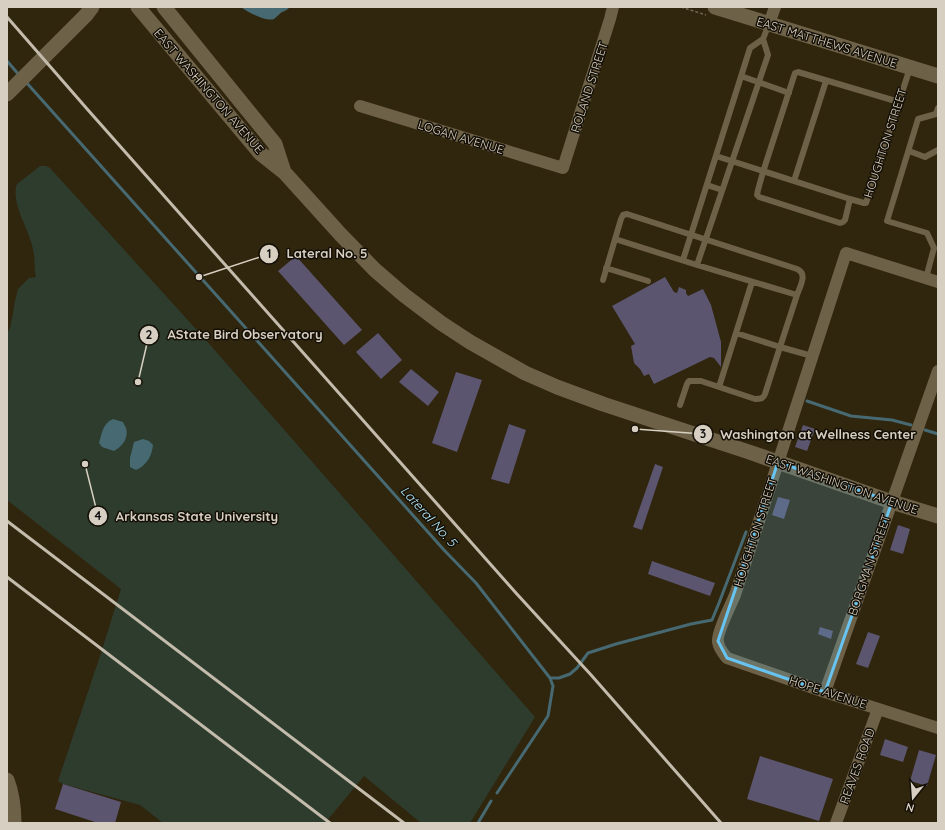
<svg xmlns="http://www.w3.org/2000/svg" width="945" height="830" font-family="Quicksand,sans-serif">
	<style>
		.green { fill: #2e3c2d }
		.water { fill: #466972 }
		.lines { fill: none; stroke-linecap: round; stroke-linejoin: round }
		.stream { stroke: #466972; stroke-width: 3 }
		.building { fill: #5b556f }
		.path { stroke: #706652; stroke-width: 1.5; stroke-dasharray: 3 2; stroke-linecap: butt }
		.service { stroke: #6d6147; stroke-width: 6 }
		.minor { stroke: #6d6147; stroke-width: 12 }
		.tertiary { stroke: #6d6147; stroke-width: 15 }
		.rail { stroke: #c3bbac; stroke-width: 3 }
		.marked { fill: #67c4f0; fill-opacity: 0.2; stroke: #67c4f0; stroke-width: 3; stroke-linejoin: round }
		.labels { text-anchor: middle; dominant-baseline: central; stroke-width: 3; stroke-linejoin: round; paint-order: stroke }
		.street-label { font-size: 12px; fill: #d7d0c2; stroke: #140f06 }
		.water-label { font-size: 13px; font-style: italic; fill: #b6ebfa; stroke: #140f06 }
		.leader { fill: none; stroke: #d7d0c2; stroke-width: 1.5 }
		.callout-dot { fill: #d7d0c2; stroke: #140f06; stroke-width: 1.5 }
		.mark-label { font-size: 12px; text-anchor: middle; font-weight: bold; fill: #111 }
		.callout-label { font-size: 13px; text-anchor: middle; font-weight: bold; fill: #d7d0c2; stroke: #140f06; stroke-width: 3; stroke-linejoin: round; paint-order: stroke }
	</style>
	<rect width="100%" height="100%" fill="#30250d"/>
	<path class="green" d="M40,166H46L50,168L205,339L535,717L470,823H421L364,776L325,823H163L140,805L63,784L58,781L101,653L121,589L7,500V333L10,328L13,313L15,301L18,289L29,278L36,277C34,269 35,262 34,255C33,249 32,244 30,239C25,223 11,201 17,184Z"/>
	<path class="water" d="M241,7H290C287,10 285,11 282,12C279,14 277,17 274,19C266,22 247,12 241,7Z
		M113,419L123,422C124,424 125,426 126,428C129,438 122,447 114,451L102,447L99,443C102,433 103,423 113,419Z
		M143,439L149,441L153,445C152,456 146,466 136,470L130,467V458L134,442Z"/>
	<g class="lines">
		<path class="stream" d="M7,61L20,76
			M25,81L444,550L476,583L550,678L553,686L548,716L497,793
			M807,401L851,416L892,420L911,425
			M925,430L938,434
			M550,678H559L570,674L577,668L588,653L616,644L691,624L712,620L719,603L746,532
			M478,823L491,801"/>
	</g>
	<path class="building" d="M296,256L362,330L344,345L278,271Z
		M665,277L674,292L677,293L679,287L686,290V293L688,296L703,289L711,305L721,342V367L714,358L710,357L654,384L649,374L644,376L640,369L634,363L631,346L635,344L612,306Z
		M378,333L402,360L381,379L356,352Z
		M411,369L439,392L428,406L399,382Z
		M456,372L482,380L457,452L432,443Z
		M509,424L526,430L509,484L491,479Z
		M803,425L815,429L807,451L795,447Z
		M655,464L663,467L642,530L633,527Z
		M778,497L790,500L784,519L772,515Z
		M898,525L910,529L903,554L890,550Z
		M652,561L715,583L710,596L648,574Z
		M820,627L833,631L831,639L818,634Z
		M868,632L880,636L868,668L856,664Z
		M885,739L908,747L903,762L880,755Z
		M919,750L936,755L927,786L910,781Z
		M760,756L833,779L819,821L747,799Z
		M63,784L121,802L115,823H98L55,809Z"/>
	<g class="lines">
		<path class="path" d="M681,7L706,15"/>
		<path class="service" d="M741,76L789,93
			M909,151L925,157L938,150
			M716,156L850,199L864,203H866L910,68
			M794,181L826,81
			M707,185L722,190
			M850,199L845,220L843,222L840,223L759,197L757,195L758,190L763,172L795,73L798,72L899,102
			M615,239L697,265L797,295L780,347L812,356
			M683,260L750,48L763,39L769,24
			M697,265L768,55L763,39
			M606,268L648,281
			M926,278L934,248L927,233L887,221L918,119L936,114L938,108
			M603,280L621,219L623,215L627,214L797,269C808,274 800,286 797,295
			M719,387L752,282
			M680,405L687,384L689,381H701L755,399C760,399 763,399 765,394L780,347L736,333"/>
		<path class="minor" d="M769,24L775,7
			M360,106L563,168L610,19L613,7
			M938,282L846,253L735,595C731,604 716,635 718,642C719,649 723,653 727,658L825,692L938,728
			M825,692L938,371
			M836,823L878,709"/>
		<path class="tertiary" d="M138,7L260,153L284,172L341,235L375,270L404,295L441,323L470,342L525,373L557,387L603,404L749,452L892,502L938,516
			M164,7L275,144L284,172
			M715,7L938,76
			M7,94L86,15L92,7
			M7,780C12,793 14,809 14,823"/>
		<path class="rail" d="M7,17L88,110L516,593L592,676L721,823
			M7,521L404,823
			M7,577L330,823"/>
	</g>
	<path class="marked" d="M778,462L892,502L825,692L727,658L718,641Z"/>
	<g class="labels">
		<g class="street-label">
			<text transform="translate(827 42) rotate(17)">EAST MATTHEWS AVENUE</text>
			<text transform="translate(589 87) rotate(-72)">ROLAND STREET</text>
			<text transform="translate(209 91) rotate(49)">EAST WASHINGTON AVENUE</text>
			<text transform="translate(461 137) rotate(17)">LOGAN AVENUE</text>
			<text transform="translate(885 143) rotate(-72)">HOUGHTON STREET</text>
			<text transform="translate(842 484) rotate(19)">EAST WASHINGTON AVENUE</text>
			<text transform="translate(755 532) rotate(-72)">HOUGHTON STREET</text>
			<text transform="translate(869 565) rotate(-71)">BORGMAN STREET</text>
			<text transform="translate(828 692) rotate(18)">HOPE AVENUE</text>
			<text transform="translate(857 766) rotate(-70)">REAVES ROAD</text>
		</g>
		<g class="water-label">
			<text transform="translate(429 516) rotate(48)">Lateral No. 5</text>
		</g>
	</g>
	<path class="leader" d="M199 277L269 254M138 382L149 335M635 429L703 434M85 464L98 516"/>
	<g class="callout-dot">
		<circle cx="199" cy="277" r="4"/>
		<circle cx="138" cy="382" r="4"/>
		<circle cx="635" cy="429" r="4"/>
		<circle cx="85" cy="464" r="4"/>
		<circle cx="269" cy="254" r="10"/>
		<circle cx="149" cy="335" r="10"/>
		<circle cx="703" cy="434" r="10"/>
		<circle cx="98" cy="516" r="10"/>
	</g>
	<g class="mark-label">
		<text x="269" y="258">1</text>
		<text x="149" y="339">2</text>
		<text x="703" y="438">3</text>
		<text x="98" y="520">4</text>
	</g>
	<g class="callout-label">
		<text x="327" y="258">Lateral No. 5</text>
		<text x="245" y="339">AState Bird Observatory</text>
		<text x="818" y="439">Washington at Wellness Center</text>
		<text x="197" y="521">Arkansas State University</text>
	</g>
	<rect width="945" height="830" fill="none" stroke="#d7d0c2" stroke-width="16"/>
	<g transform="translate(913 798) rotate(197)" stroke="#140f06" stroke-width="3" paint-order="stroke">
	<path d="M0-3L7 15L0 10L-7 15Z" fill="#d7d0c2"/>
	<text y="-6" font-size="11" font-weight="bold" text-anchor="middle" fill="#d7d0c2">N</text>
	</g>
</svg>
